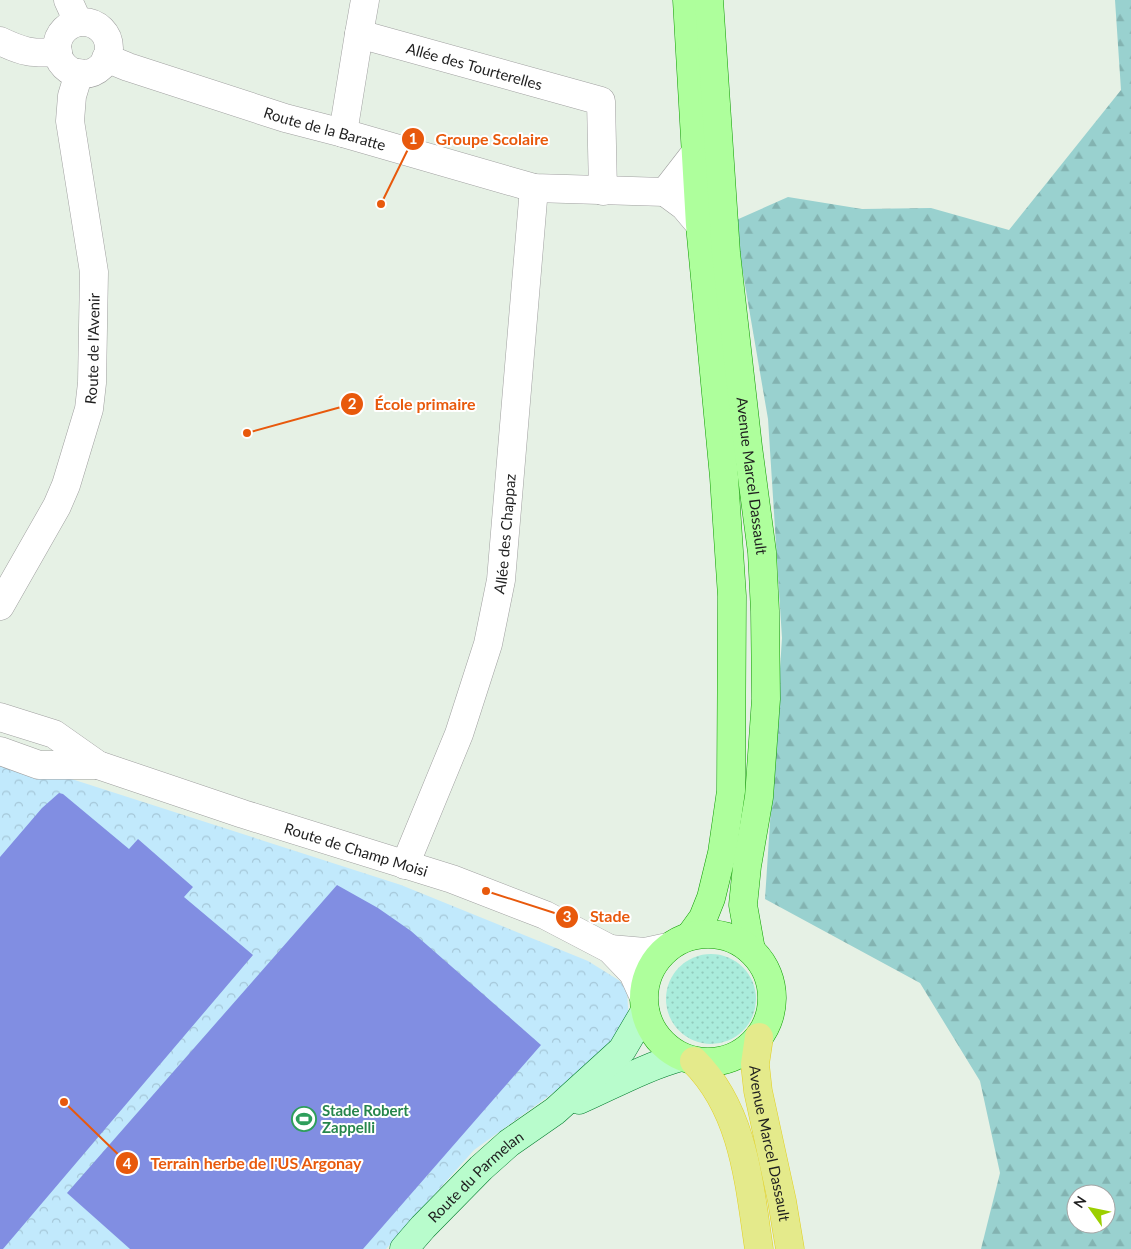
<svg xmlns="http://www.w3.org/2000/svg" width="1131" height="1249" font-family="Lato,sans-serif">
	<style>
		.grass { fill: url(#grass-dots) }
		.forest { fill: url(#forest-firs); fill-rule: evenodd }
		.park { fill: url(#park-crowns) }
		.pitch { fill: #818ee2 }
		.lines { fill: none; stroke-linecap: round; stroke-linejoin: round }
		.street-casing { stroke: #a0a0a0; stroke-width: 29 }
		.secondary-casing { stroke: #017c2d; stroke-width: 29 }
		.primary-casing { stroke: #0d9b00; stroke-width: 29 }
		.highway-casing { stroke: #e2cf1f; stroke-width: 29 }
		.street { stroke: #fff; stroke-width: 28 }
		.secondary { stroke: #b8fccc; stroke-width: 28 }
		.primary { stroke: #aeff9c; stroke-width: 28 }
		.highway { stroke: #e4ea8b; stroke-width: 28 }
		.labels { text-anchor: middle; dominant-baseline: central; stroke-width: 4; stroke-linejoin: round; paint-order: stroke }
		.street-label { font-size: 15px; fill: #1f1f1f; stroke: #fff }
		.leisure-label { font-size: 15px; font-weight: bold; fill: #27864d; stroke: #fff; text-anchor: start }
		.leader { fill: none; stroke: #e8590c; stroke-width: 2 }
		.callout-dot { fill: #e8590c; stroke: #fff; stroke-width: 2 }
		.mark-label { font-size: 15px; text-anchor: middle; font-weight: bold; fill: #fff }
		.callout-label { font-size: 16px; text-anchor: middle; font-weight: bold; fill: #e8590c; stroke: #fff; stroke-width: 4; stroke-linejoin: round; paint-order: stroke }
	</style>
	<defs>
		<pattern id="grass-dots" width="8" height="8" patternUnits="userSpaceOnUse" patternTransform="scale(1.25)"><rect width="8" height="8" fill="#aaecdc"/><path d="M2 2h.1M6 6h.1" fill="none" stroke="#92cabc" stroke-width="1.8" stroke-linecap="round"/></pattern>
		<pattern id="forest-firs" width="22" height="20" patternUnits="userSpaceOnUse" patternTransform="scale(1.25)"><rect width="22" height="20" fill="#99d1cf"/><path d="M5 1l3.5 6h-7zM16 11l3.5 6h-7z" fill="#83b3b1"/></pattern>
		<pattern id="park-crowns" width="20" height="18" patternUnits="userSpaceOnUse" patternTransform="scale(1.25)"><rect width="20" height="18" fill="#c1e9fc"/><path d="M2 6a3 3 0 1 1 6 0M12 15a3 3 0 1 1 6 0" fill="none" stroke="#a5c7d8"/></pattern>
	</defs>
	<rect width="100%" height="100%" fill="#e6f1e5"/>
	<path class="grass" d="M666 999a45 45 0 1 1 90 0a45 45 0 1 1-90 0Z"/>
	<path class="forest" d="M1115,0H1131V1249H981L1000,1173L980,1081L920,983L765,899L782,638L768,419L734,221L788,197L862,209L931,208L1009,230L1121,90ZM1076,1194H1106V1224H1076Z"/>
	<path class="park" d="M0,756L401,885L588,961L620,981L627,992L628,1007V1016L618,1041L568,1082L474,1150L386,1249H0Z"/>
	<path class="pitch" d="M59,793L63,794L129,849L138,839L193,887L184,897L253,955L3,1249H0V857L42,808Z
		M337,885L378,908L411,931L541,1045L363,1249H130L67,1193Z"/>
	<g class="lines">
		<defs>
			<g id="street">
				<path d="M68,0L78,22"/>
				<circle cx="83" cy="48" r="26"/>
				<path d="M359,34L365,0"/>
				<path d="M0,41C23,52 32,54 58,52"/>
				<path id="s1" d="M106,58L128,67L285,118L343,133L534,188L665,192"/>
				<path id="s2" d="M343,133L359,34L601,101L603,191"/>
				<path d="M665,192L696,152"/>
				<path d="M665,192L684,206L700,225"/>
				<path id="s3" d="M0,606L57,506L66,485L89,409L92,383L94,272L70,121L72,96L79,73"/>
				<path id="s4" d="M0,717L54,734L98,765L243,814L452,879L545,915L610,949L633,973L643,995"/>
				<path d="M0,751L39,765H98"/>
				<path id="s5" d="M405,865L459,734L488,644L501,580L534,188"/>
				<path d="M610,949L645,952L668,947"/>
			</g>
			<g id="secondary">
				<path d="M579,1100C613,1085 645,1067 681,1057"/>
				<path id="s6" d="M404,1249L423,1227L481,1168L509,1143L555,1111L622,1050L645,1011"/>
			</g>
			<g id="primary">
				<path d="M687,0L700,225L724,477L732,596L731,791L722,853L711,898L703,918L690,936"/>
				<path id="s7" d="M709,0L726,253L748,447L762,552L765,611L766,699L759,797L747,866L743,905L751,950"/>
				<circle cx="708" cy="998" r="64"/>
			</g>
			<g id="highway">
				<path id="s8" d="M759,1037L755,1064L758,1091L782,1201L790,1249"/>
				<path d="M694,1061C744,1111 749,1183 759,1249"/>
			</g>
		</defs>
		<use href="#street" class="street-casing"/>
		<use href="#secondary" class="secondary-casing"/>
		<use href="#primary" class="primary-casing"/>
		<use href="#highway" class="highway-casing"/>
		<use href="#street" class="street"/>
		<use href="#secondary" class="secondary"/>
		<use href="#primary" class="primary"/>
		<use href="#highway" class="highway"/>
	</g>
	<defs>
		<symbol id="stadium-ring" viewBox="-11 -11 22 22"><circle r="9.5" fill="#fff" stroke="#2e9e5b" stroke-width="1.5"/><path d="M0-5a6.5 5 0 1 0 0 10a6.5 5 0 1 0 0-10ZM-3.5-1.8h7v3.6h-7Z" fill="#2e9e5b"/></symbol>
	</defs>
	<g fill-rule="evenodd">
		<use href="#stadium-ring" x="290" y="1105" width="28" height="28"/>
	</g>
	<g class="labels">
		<g class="street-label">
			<text stroke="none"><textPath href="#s2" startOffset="220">Allée des Tourterelles</textPath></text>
			<text stroke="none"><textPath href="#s1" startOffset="230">Route de la Baratte</textPath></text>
			<text stroke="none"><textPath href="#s3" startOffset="278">Route de l'Avenir</textPath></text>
			<text stroke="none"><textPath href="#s7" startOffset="478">Avenue Marcel Dassault</textPath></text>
			<text stroke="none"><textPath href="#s5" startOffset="348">Allée des Chappaz</textPath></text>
			<text stroke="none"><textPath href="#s4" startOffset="382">Route de Champ Moisi</textPath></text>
			<text stroke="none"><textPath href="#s8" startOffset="108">Avenue Marcel Dassault</textPath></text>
			<text stroke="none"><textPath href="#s6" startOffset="102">Route du Parmelan</textPath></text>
		</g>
		<g class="leisure-label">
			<text x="322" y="1110">Stade Robert<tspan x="322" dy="17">Zappelli</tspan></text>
		</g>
	</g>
	<path class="leader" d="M381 204L413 139M247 433L352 404M486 891L567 917M64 1102L127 1163"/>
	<g class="callout-dot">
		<circle cx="381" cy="204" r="5"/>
		<circle cx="247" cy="433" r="5"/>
		<circle cx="486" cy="891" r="5"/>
		<circle cx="64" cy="1102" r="5"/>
		<circle cx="413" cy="139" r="12"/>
		<circle cx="352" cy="404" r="12"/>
		<circle cx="567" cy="917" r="12"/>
		<circle cx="127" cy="1163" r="12"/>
	</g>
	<g class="mark-label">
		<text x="413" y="144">1</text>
		<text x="352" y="409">2</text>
		<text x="567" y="922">3</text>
		<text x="127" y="1169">4</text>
	</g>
	<g class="callout-label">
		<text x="492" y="145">Groupe Scolaire</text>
		<text x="425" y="410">École primaire</text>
		<text x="610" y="922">Stade</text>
		<text x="256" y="1169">Terrain herbe de l'US Argonay</text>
	</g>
	<g transform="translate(1091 1209) rotate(303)"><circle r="24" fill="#ffffff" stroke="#a5a5a5"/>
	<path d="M0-4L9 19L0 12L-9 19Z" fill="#9ccf00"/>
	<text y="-8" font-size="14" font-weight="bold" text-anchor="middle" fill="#1f1f1f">N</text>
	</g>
</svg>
